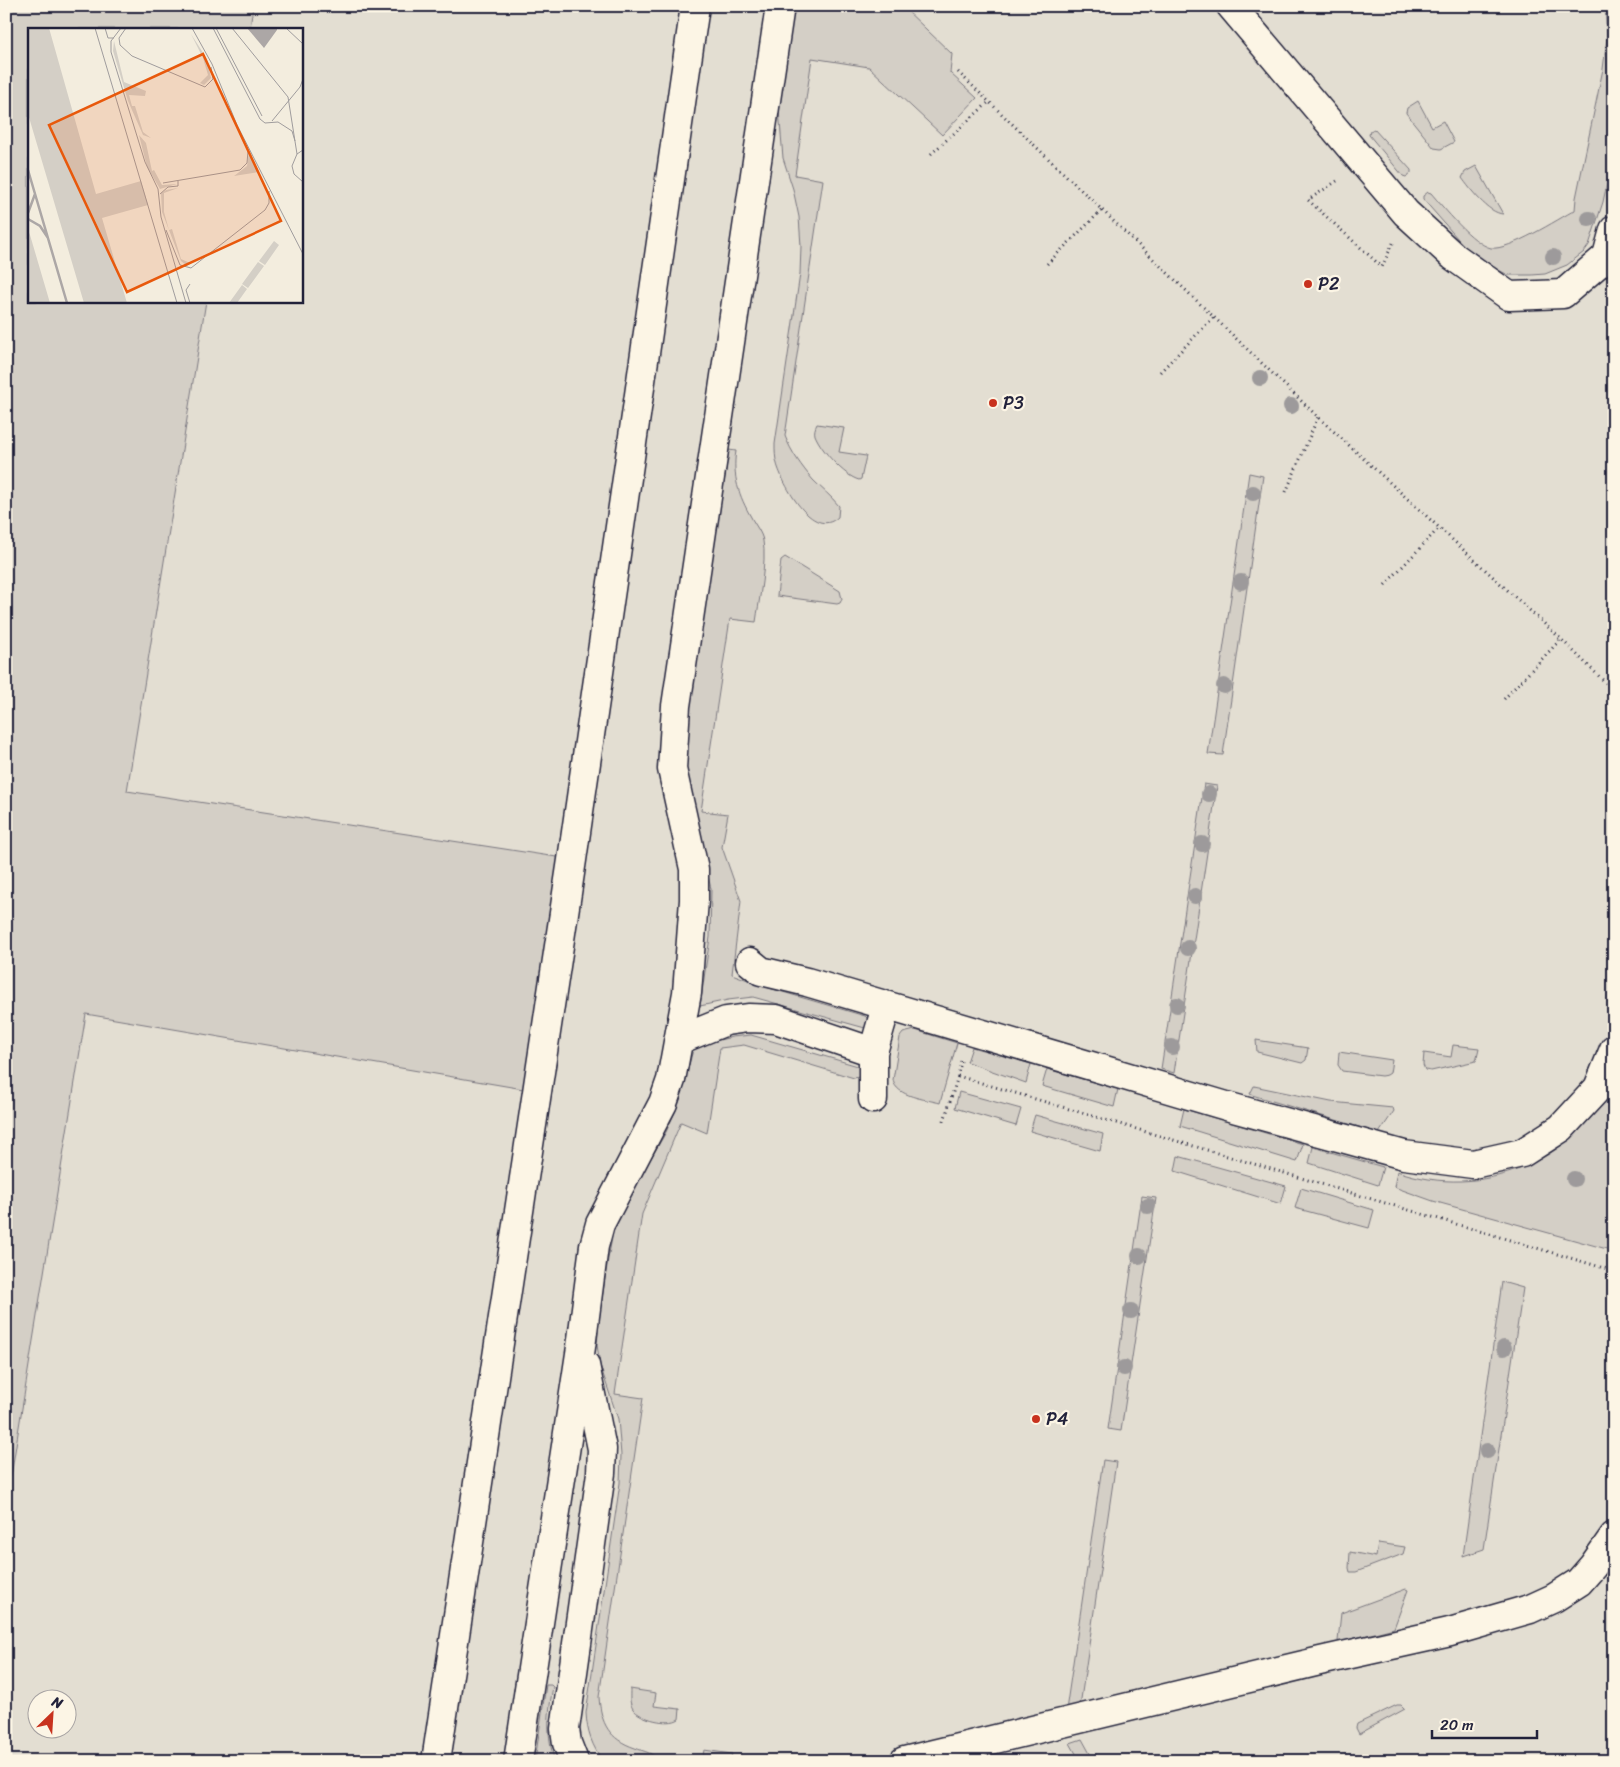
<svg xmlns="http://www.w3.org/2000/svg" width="1620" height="1767" font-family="Sriracha,sans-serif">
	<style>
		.built { fill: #e3ded2; fill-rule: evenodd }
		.green { fill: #d4cfc6; stroke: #7b7880 }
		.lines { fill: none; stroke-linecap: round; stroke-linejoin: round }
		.minor-casing { stroke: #22223b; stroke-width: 31 }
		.path { stroke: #22223b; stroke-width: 3; stroke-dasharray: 1 4; stroke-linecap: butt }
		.minor { stroke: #fcf5e5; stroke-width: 28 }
		.tree { fill: #9d9a9b }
		.poi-dot { fill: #c8321e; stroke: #fcf5e5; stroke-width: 2 }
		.labels { text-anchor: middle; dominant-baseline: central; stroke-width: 4.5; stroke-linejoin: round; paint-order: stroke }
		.poi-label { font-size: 18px; fill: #22223b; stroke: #fcf5e5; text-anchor: start }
		.inset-river { fill: none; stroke: #aca7a6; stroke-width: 2.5 }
		.inset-road { fill: none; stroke: #9f9c9d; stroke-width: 1 }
		.view { fill: #e8590c; fill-opacity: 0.15; stroke: #e8590c; stroke-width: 2.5 }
		.inset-edge { fill: none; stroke: #22223b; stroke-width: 2.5 }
	</style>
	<rect width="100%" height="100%" fill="#f3edde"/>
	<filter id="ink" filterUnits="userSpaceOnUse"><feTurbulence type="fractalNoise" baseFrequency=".02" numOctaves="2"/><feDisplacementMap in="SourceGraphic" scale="10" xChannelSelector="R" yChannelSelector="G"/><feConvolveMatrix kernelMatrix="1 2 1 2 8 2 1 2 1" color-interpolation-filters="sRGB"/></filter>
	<g filter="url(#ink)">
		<path class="built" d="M6,6H1614V1761H6ZM29,29H301V301H29ZM38,1700H68V1730H38Z"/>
		<path class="green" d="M6,6H253L250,29H29V301H206L127,791L563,858L529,1090L86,1014L6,1507Z
			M794,6H902L952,54L950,73L977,98L942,135L869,67L812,58L795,175L823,180L785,436C791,452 802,467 813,480C822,489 831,496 839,506L838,517C813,541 782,483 777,464C775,458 775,451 775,444L800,274L801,246L799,217L793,189L783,158L779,110Z
			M1605,6H1614V152L1603,202L1589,245L1584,252L1567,265L1545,274L1532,275H1508L1478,259L1465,247L1423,199V196L1428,192L1431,193C1443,207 1473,244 1491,248C1509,251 1558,219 1575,210L1576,198L1603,69L1607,38Z
			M1418,101L1432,127L1443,121L1454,142L1441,149L1434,148L1406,113L1407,108Z
			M1374,129L1411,170V173L1406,177L1403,176L1369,135L1370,131Z
			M1476,166L1503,214C1488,213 1470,189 1462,178L1465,172Z
			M817,424L844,428L839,452L866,456L861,479L859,480C844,476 821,450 815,435C814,431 815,428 817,424Z
			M729,450L736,451C732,476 739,496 751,517C755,525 762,533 763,541C767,561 759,601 756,622L730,619L701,811L728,814L722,847L741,901L732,974L769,988L865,1016L869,1020L867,1026L865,1028L753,997L728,1000L700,1006L710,937L711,889L682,756Z
			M1249,473L1263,476L1223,755L1208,754Z
			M785,557L840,591L842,599L840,603L837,604L777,596L781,560Z
			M1204,784L1217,786L1174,1073L1161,1069Z
			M915,1030L957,1043L940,1103C926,1099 896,1097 893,1080L900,1037L903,1033Z
			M751,1035L858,1066L861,1068V1075L859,1077L854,1078L744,1045L720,1048L707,1133L681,1122L642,1214L615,1394L643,1398L599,1697C601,1724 609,1739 635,1748C645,1752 652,1752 659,1761H603C592,1746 587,1732 586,1713L620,1483L621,1455L618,1419L600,1365L597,1345L600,1312L608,1259L613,1233L623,1207L666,1132L679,1103L694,1046L732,1037Z
			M1256,1040L1308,1048L1306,1060L1302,1063L1257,1052Z
			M1453,1045L1479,1048L1476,1061L1431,1071L1425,1070L1423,1065L1424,1053L1451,1057Z
			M972,1047L1031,1064L1026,1083L967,1062Z
			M1339,1052L1392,1060L1390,1073L1387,1075L1381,1076L1342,1071L1338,1065Z
			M1047,1069L1118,1089L1114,1107L1042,1086Z
			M1614,1082V1251L1433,1201L1394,1187L1397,1171C1482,1201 1574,1162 1614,1082Z
			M1254,1086L1331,1102L1393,1108L1394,1111L1379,1133L1252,1095L1250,1094Z
			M959,1092L1021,1109L1016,1126L955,1108Z
			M1184,1109L1303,1144L1297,1162L1180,1126Z
			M1035,1115L1103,1134L1100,1151L1030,1131Z
			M1313,1147L1383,1167L1378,1185L1309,1163Z
			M1178,1156L1286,1186L1281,1204L1175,1171Z
			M1301,1188L1374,1210L1369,1228L1295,1208Z
			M1142,1196L1156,1198L1121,1431L1108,1429Z
			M1502,1282L1523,1288L1484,1549L1463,1556Z
			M1103,1460L1116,1462L1080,1706L1066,1710Z
			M1378,1543L1405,1547L1403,1554L1356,1572H1350L1349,1568L1350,1552L1376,1557Z
			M1406,1589L1408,1590L1394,1628L1340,1642L1338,1641L1341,1613Z
			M546,1685H551L553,1687C548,1712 546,1736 555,1761H535Z
			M630,1689L656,1693L654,1706L680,1709L679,1719C669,1726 640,1719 633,1709C629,1703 630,1696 630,1689Z
			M1397,1705H1401L1405,1709L1359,1734L1356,1728L1357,1724Z
			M1082,1739L1094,1761H1080L1070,1743Z
			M704,1750L732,1754L730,1761H702Z"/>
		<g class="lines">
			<defs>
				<path id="minor" d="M1231,6L1406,213L1453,256L1509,296L1563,294L1607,256L1614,230
					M750,962L761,971L807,982L1230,1107L1404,1155L1473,1164L1522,1153L1561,1128L1598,1088L1614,1049
					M679,1040L726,1021L748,1018L776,1019L873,1052L886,1007
					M873,1052V1099
					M436,1761L572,860L695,6
					M518,1761L581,1347L594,1246L600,1224L663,1103L671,1080L687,993L694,900V869L672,769L676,706L780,6
					M574,1761L567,1743L565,1729L601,1473L602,1449L585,1365
					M904,1761L1320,1661L1450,1632L1530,1609L1554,1598L1579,1582L1593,1566L1614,1536"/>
			</defs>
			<use href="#minor" class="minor-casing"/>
			<path class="path" d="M958,72L1318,417L1561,639L1614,691
				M931,154L989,102
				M1337,181L1308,200L1382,267L1393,243
				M1047,264L1102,210
				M1160,372L1214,317
				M1286,492L1318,417
				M1385,585L1439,528
				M1504,699L1561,639
				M961,1061L958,1076L1614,1271
				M944,1121L958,1076"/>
			<use href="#minor" class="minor"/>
		</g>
		<g class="tree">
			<circle cx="1589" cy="219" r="8"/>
			<circle cx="1553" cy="257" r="8"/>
			<circle cx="1260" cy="378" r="8"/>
			<circle cx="1291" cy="406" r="8"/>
			<circle cx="1253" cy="493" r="8"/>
			<circle cx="1241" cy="582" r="8"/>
			<circle cx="1224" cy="686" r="8"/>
			<circle cx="1209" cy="794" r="8"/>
			<circle cx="1202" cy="844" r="8"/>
			<circle cx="1195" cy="896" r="8"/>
			<circle cx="1188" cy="948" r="8"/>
			<circle cx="1177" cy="1005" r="8"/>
			<circle cx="1172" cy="1047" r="8"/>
			<circle cx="1574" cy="1179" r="8"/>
			<circle cx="1148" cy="1206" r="8"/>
			<circle cx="1139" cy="1256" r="8"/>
			<circle cx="1131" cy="1311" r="8"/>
			<circle cx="1504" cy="1348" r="8"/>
			<circle cx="1124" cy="1368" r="8"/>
			<circle cx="1487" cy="1451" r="8"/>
		</g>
	</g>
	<g class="poi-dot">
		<circle cx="1308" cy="284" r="5"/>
		<circle cx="993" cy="403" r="5"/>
		<circle cx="1036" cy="1419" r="5"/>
	</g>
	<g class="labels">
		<g class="poi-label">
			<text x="1318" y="284">P2</text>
			<text x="1003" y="403">P3</text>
			<text x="1046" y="1419">P4</text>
		</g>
	</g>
	<g transform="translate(28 28)">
		<rect width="275" height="275" fill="#f3edde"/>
		<path d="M0,0H21L68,166L113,153L120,177L74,190L99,275H56L0,86ZM163,6L179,31L183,50L176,57L172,55L180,47L175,30ZM86,13L96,54L118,63L117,68L101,67L104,78H107L115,104L123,110L115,107L100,73L85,23ZM111,107L118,115L124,143L126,142L134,157L149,156L132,161L119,139ZM221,124L231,144L206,148L219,138ZM150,160L136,165V184L141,202L144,201L153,231L162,235L159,238L153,233L134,184L133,165L138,162ZM0,202L2,207L22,275H0ZM246,213L251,217L237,237L231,233ZM230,234L236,238L220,260L214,256ZM214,257L219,261L209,275H201Z" fill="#d4cfc6"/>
		<path d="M219,0H249V2L236,20Z" fill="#aca7a6"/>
		<path class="inset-river" d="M0,142L39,275M0,185L7,166M0,191L12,198L20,210"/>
		<path class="inset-road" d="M67,0L149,275M77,0L80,10H86M93,0L83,13V24L117,134L130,161L133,189L158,275M98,0L91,10L92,17L104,28L177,59L185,51L183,39M164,0L184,36L209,97L275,226M185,0L232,91L237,95L250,94L264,103L267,113M188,0L234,88M204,0L260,69L269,126M258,0L275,16M244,93L272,59L275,51M275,122L269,126L264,138L266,146L275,154M135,155L212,142L219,135L220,123M132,166L140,159L150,158V153M138,202L152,237L163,240L237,182L241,175V163M162,275L158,262L162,256"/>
		<path class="view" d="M175,26L253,193L99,264L21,97Z"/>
		<rect width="275" height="275" class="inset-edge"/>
	</g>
	<rect width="1620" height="1767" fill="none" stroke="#fcf5e5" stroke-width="25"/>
	<rect x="12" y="12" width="1595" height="1742" fill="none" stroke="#22223b" stroke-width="2" filter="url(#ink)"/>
	<g transform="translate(52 1714) rotate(25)"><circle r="24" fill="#fcf5e5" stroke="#a5a1a1"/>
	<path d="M0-4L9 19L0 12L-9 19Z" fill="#c8321e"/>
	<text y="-8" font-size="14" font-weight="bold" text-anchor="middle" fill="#22223b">N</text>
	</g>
	<path d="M1432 1730v8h105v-8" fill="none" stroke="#22223b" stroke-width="2.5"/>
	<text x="1440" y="1730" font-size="15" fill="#22223b" stroke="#fcf5e5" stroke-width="4" paint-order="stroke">20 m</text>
</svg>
